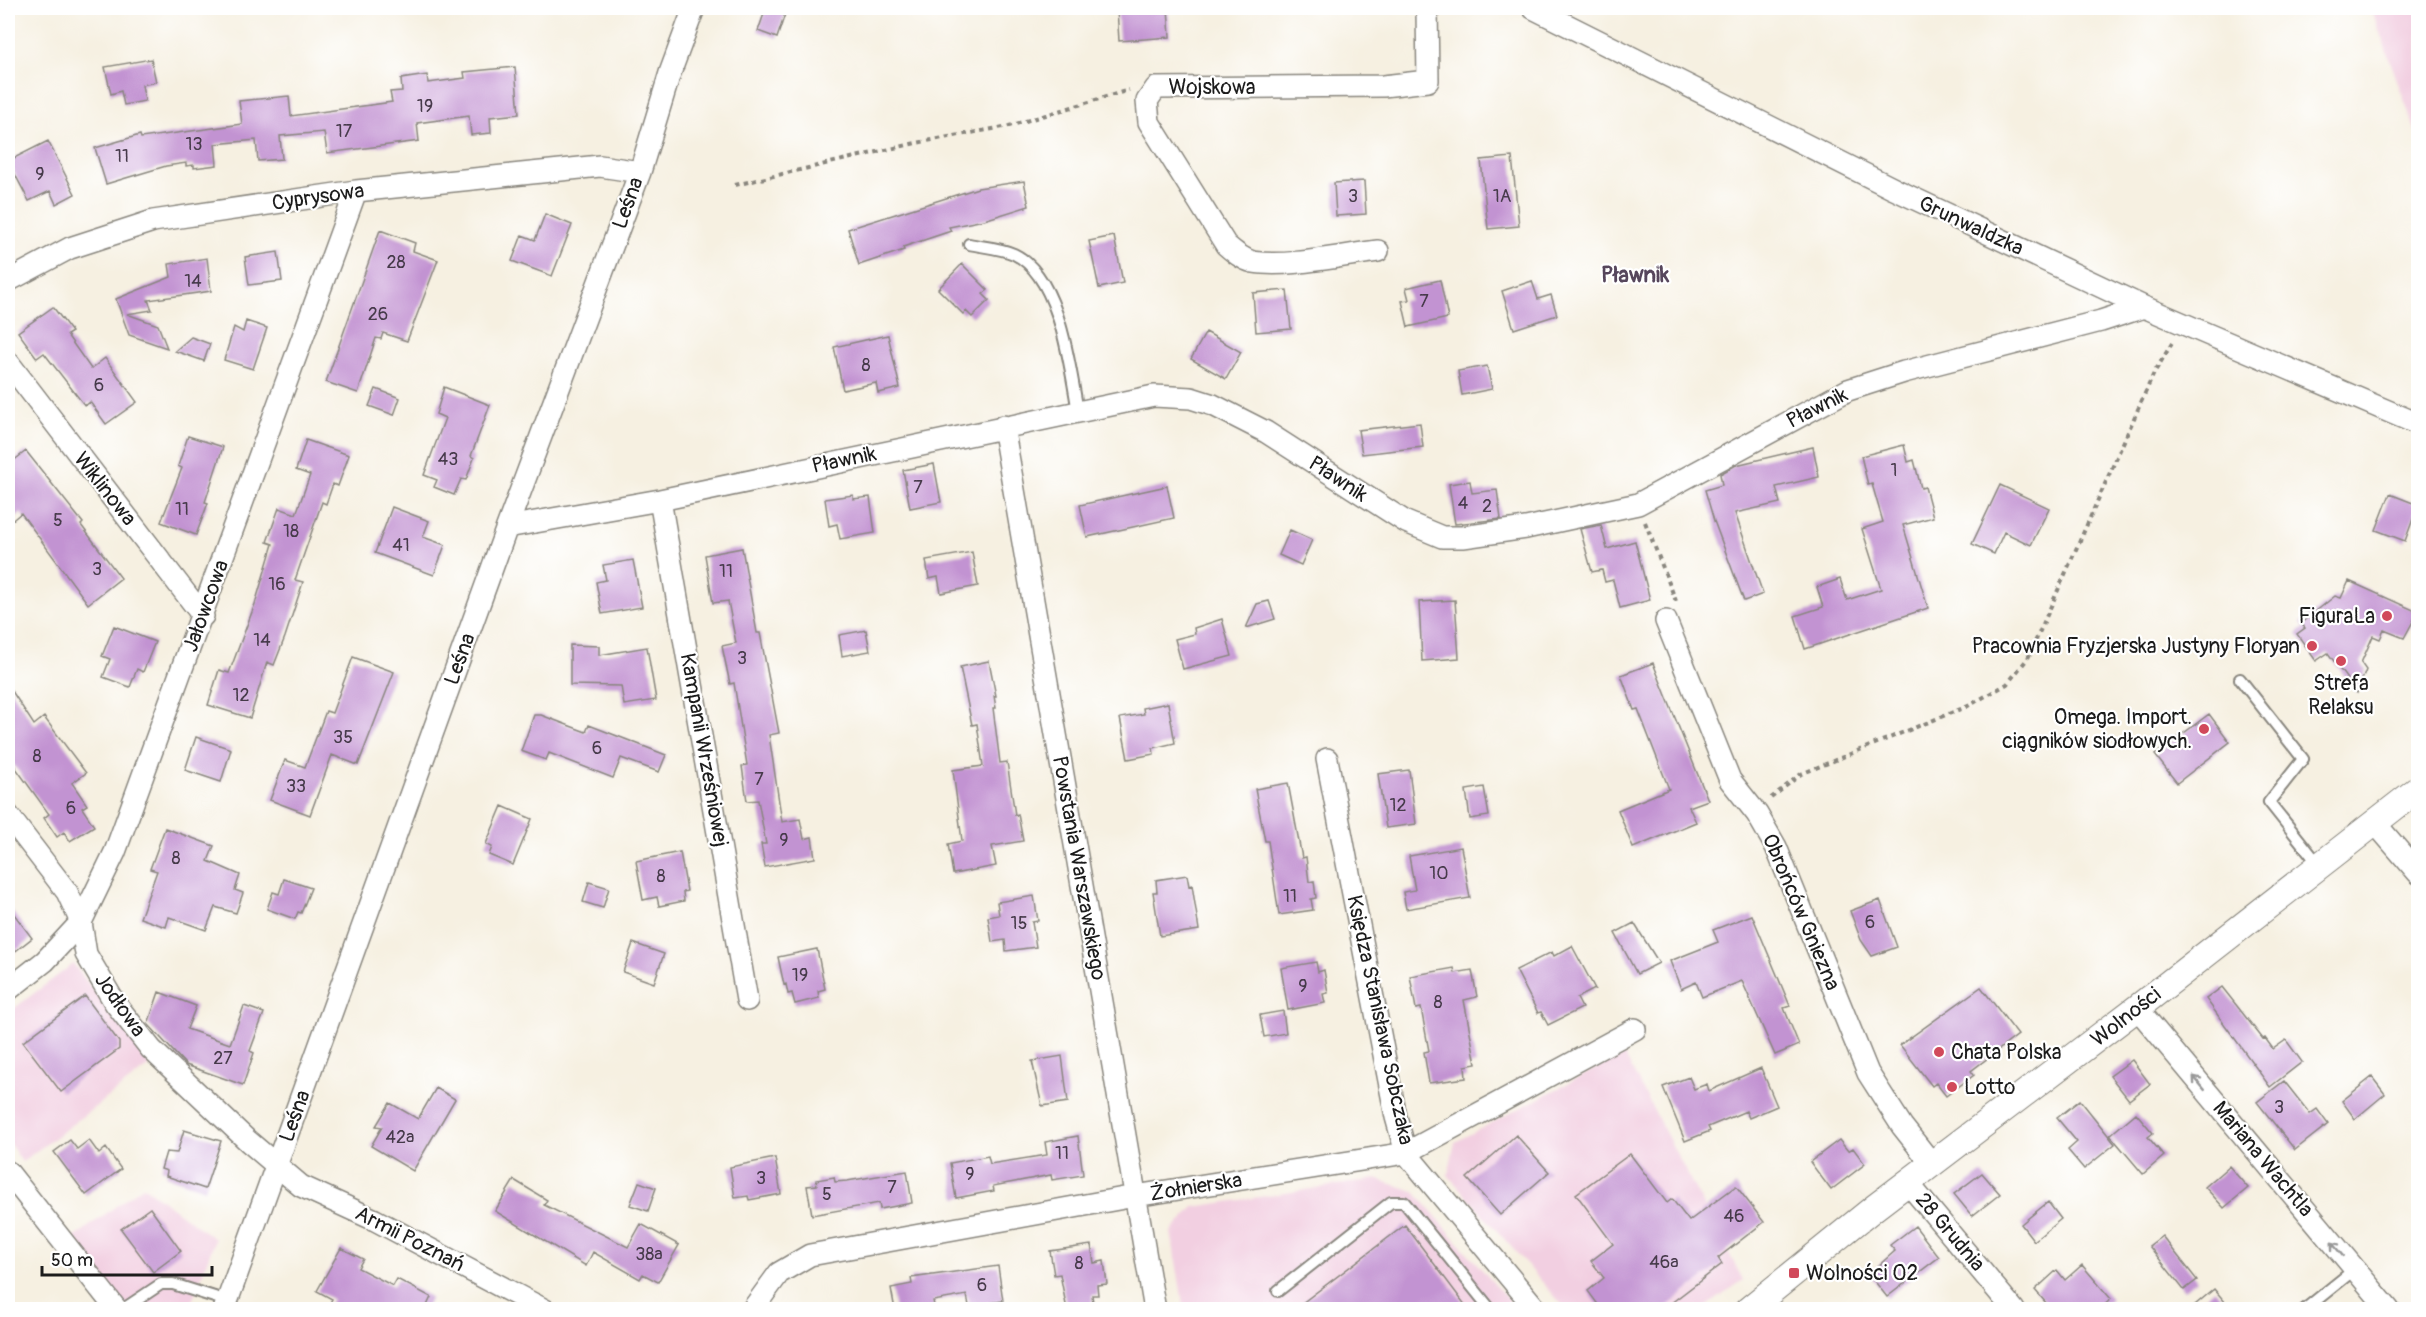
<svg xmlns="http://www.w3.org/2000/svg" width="2426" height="1317" font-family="Pangolin,sans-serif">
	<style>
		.built { fill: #f2cfe1 }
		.building { fill: #c293d2 }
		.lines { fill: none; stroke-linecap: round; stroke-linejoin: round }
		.service-casing { stroke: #89867e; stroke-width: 14 }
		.minor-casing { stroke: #89867e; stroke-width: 24 }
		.tertiary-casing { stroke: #89867e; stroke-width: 28 }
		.path { stroke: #89867e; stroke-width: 4; stroke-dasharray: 4.5 4.5; stroke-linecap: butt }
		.service { stroke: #fff; stroke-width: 10 }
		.minor { stroke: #fff; stroke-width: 21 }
		.tertiary { stroke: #fff; stroke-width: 26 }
		.oneway { stroke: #999 }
		.poi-dot { fill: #d1495b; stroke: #fff; stroke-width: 2 }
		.labels { text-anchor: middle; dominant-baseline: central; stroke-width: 4.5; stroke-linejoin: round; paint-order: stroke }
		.number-label { font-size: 18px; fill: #463a4a }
		.street-label { font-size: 21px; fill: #1c1c1c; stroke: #fff }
		.poi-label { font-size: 21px; fill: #1c1c1c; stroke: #fff; text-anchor: end }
		.neighbourhood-label { font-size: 22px; font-weight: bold; fill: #56465c; stroke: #fff }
	</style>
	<rect width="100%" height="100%" fill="#fff"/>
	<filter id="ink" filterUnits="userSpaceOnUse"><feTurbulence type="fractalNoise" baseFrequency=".0167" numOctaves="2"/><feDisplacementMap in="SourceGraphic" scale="12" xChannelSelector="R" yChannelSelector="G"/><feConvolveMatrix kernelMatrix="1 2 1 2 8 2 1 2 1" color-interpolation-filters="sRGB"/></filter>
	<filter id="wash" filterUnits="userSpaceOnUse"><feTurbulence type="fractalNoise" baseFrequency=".008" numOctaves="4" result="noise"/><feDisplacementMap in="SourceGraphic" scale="24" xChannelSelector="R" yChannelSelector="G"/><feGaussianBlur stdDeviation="1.35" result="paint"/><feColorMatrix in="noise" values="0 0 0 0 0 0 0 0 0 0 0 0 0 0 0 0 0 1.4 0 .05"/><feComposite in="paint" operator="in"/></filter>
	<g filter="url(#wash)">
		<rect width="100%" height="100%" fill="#f6f0e1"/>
		<path class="built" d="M2371,8H2418V138Z
			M73,964L152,1064L22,1162L8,1141V1013Z
			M1624,1054L1743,1280L1703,1309H1566L1448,1175L1455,1142Z
			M1376,1179L1414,1191L1516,1309H1184L1171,1232L1194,1207Z
			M143,1186L215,1239L189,1310L124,1309L71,1240Z"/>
		<g id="blocks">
			<path class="building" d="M766,8H787L777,38L758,31Z
				M1168,8L1170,37L1119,41L1117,9Z
				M151,59L156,82L142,85L145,101L124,105L121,91L111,94L105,67Z
				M515,67L519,114L490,117L491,133L471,135L469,116L417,123L419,141L327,153L324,132L280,136L282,159L258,161L256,140L215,144L217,165L194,168V165L186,166V163L166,166L106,184L95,148L140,135L141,138L242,124L239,101L289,96L291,116L392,102L390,92L402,91L401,79L427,75L428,83L465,78L464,72Z
				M48,141L75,194L56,204L50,191L29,201L8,161Z
				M1512,157L1519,226L1488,229L1481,160Z
				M1024,181L1029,206L984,220L949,227L951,231L903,247L904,250L859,265L848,229L978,188Z
				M1364,181L1366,214L1336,216L1334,183Z
				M545,214L572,225L552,276L512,261L522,235L535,240Z
				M380,230L415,243L413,251L438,260L407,341L383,333L381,339L376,338L358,393L326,382Z
				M1114,236L1123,283L1099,288L1089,241Z
				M278,252L282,281L249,285L245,257Z
				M207,258L211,291L148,300L152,310L127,314L158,325L167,348L129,335L116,299L171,277L169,264Z
				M962,264L988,290L983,294L989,300L972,317L966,311L963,314L938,289Z
				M1440,280L1448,318L1408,327L1402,301L1409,300L1406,288Z
				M1532,281L1538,299L1551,295L1557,315L1514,329L1502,291Z
				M1287,290L1291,329L1256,332L1253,293Z
				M53,307L72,332L67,335L91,369L105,358L137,402L106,424L90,402L85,406L44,353L37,358L18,332Z
				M246,321L267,328L253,369L224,360L234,327L243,332Z
				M1206,332L1241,352L1226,379L1191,359Z
				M888,335L900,388L878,393L876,383L843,390L834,347Z
				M191,337L210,344L204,361L175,351Z
				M1487,366L1492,389L1462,395L1458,371Z
				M444,387L490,405L471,456L474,458L466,480L461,479L454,495L434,487L437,480L424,475L445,418L436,414Z
				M376,389L400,398L394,415L369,406Z
				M1420,423L1423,447L1362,454L1358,430Z
				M188,436L223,447L205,502L208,503L196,535L161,522L182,468L178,466Z
				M306,440L349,455L338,486L333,484L326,504L322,502L295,580L303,582L285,637L274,665L267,662L250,718L208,705L219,670L229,673L255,604L273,544L267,542L279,508L296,514L310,475L296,470Z
				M1904,445L1908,462L1914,460L1921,488L1925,487L1933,517L1903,525L1928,608L1805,649L1795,616L1823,607L1817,587L1840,579L1847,600L1881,589L1862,529L1883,522L1872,484L1868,485L1861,456Z
				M1813,447L1819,477L1776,487L1780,503L1735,513L1763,594L1744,601L1714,521L1705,490L1722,485L1720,474L1736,465Z
				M26,451L83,523L81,525L121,578L88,604L21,513L8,524V465Z
				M934,464L941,502L910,508L903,470Z
				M1470,481L1472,493L1497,490L1501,519L1455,524L1449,484Z
				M2000,485L2049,508L2031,545L2004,532L1994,554L1972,544Z
				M1167,486L1174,518L1087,537L1080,505Z
				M2390,494L2418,505L2405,541L2376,530Z
				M853,495V499L870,497L875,533L840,539L837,524L829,526L825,499Z
				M392,507L429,521L423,537L445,545L434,575L375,553Z
				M1601,525L1607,549L1635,541L1650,600L1620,608L1613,580L1605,582L1602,570L1592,572L1580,529Z
				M1290,530L1312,540L1301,565L1279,555Z
				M742,548L757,633H760L779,733L769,735L782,822L800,819L804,839L812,837L815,858L765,867L761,844H766L758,800L747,801L742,766L747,765L734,683L730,684L722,646L736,643L728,601L713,603L705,555Z
				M972,552L978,586L941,593L938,577L929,579L926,560Z
				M633,560L642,607L602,614L596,582L606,580L603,565Z
				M2349,581L2418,612L2404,638L2384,630L2380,639L2373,636L2361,663L2366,670L2357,693L2328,653L2316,661L2297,634L2305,628L2301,623L2335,596L2341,598Z
				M1455,600L1459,658L1422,661L1419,602Z
				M1269,601L1275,619L1246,628L1257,604Z
				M1222,619L1232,656L1183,669L1175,639L1195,634L1194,628Z
				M114,626L155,642L143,672L137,669L130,687L103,677L110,659L102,656Z
				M866,630L870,651L842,656L839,635Z
				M570,645L599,646V655L647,647L656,700L624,705L621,686L570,685Z
				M353,657L394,672L358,765L332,755L310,815L270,800L285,760L305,767L326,711L332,713Z
				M989,661L996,696H994L996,708H993L1000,763L1007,762L1015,815L1018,814L1023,841L992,846L996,866L953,874L948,844L962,841L953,770L983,766L977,724L972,725L960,667Z
				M1653,663L1708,800L1689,807L1696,822L1633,848L1618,810L1669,789L1638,709L1634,710L1621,675Z
				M8,685L34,725L44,717L86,773L72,783L87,805L82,808L94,826L70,841L64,832L57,837L44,818L49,814L8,757Z
				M1168,703L1175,743L1153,748L1154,754L1128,759L1120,718L1144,714L1143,708Z
				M2209,714L2230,742L2177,783L2155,755Z
				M534,715H541L586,732L589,725L666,755L659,772L621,758L613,778L549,753L546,760L521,751Z
				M196,737L231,749L221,782L185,770Z
				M1409,770L1416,824L1386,828L1378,774Z
				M1288,783L1302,858L1306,857L1309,882L1314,881L1316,898L1311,899L1313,910L1279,915L1268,841H1265L1255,789Z
				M1484,787L1489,816L1470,819L1466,790Z
				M502,806L532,819L513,865L489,855L492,847L486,844Z
				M165,828L214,846L208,861L240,875L235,890L243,893L236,913L215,907L206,930L169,917L166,927L140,918L157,871L150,869Z
				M1461,847L1470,898L1406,909L1403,892L1415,890L1409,856Z
				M680,852L687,891L683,892L684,901L659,906L657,897L643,900L636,861Z
				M1187,875L1189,886L1192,885L1199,930L1160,936L1153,892H1157L1156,880Z
				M284,879L311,888L301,913L298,912L295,919L267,909L273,892L279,894Z
				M589,882L609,888L603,908L583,902Z
				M1034,896L1038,921L1032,922L1036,947L1006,951L1005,940L992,942L988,917L999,915L997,902Z
				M1880,900L1897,947L1872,956L1861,940L1850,911Z
				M8,906L32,938L8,957Z
				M1752,915L1790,1006L1784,1008L1799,1045L1775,1055L1742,981L1702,997L1696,982L1681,989L1670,961L1718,942L1713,930Z
				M1634,923L1659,963L1637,974L1615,933Z
				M633,943L664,954L654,983L623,972Z
				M1572,946L1595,989L1577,998L1582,1008L1548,1025L1541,1012L1538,1013L1516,970L1552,952L1554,956Z
				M817,949L825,989L818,991L819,998L795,1004L792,993L788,994L786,984L784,985L778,957Z
				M1316,962L1318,972L1324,970L1328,993L1323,994L1325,1003L1288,1010L1281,968Z
				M1454,968L1455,973L1472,970L1477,997L1464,1000L1476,1064L1465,1066L1466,1078L1429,1083L1424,1052L1429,1051L1421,1008L1416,1009L1410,976Z
				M1981,987L2018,1035L1971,1071L1974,1075L1946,1096L1936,1083L1932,1086L1900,1045Z
				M2222,987L2263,1039L2265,1038L2273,1049L2286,1040L2302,1062L2270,1087L2206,999Z
				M159,992L196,1006L187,1029L230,1044L244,1006L264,1013L250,1051L254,1053L243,1085L186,1065L148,1024Z
				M85,996L119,1042V1049L61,1092L23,1042Z
				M1283,1011L1286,1033L1264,1037L1260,1015Z
				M1062,1056L1068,1102L1042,1106L1032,1061Z
				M2132,1060L2150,1084L2129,1100L2110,1076Z
				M1761,1068L1777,1106L1749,1118L1746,1111L1708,1127L1710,1131L1685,1141L1663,1087L1689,1077L1694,1089L1707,1084L1709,1091Z
				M2372,1077L2385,1094L2355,1119L2342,1101Z
				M2284,1081L2310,1114L2317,1109L2328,1124L2295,1150L2257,1102Z
				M436,1088L455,1099L413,1171L371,1146L382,1127L376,1126L390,1103L418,1119Z
				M2080,1100L2115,1144L2084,1169L2068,1150L2077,1142L2057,1118Z
				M2136,1113L2153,1133L2148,1137L2164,1156L2143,1174L2110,1135Z
				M184,1130L221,1141L205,1189L166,1176L167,1171L161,1169L166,1152L177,1153Z
				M1516,1135L1549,1172L1500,1215L1467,1178Z
				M1078,1136L1083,1175L1052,1180L1051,1175L993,1186L994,1191L956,1198L950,1163L988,1156L990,1164L1047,1155L1045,1142Z
				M70,1140L77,1149L89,1140L99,1154L106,1148L121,1169L86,1195L54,1152Z
				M1839,1140L1848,1151L1853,1148L1865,1164L1831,1190L1810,1162Z
				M1630,1154L1667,1203L1672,1199L1689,1221L1736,1186L1764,1222L1718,1258L1722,1264L1662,1310H1602L1588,1291L1604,1278L1591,1261L1613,1244L1576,1194Z
				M775,1158L781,1194L749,1200L748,1196L735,1198L730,1167Z
				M2229,1166L2248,1188L2224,1208L2205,1187Z
				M907,1171L912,1203L880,1209L879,1203L812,1215L807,1186L817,1185L816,1180L834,1177L835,1182L847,1181Z
				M1982,1173L2000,1194L1972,1216L1954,1194Z
				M514,1180L547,1200L544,1205L628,1247L641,1224L679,1245L658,1282L643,1274L640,1279L593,1252L586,1266L495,1211Z
				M639,1182L656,1188L648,1211L630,1205Z
				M2048,1202L2061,1219L2034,1241L2021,1224Z
				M150,1208L181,1251L153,1272L121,1229Z
				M1405,1225L1469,1310H1293Z
				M1915,1226L1939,1257L1887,1297L1869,1274L1895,1251L1890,1245Z
				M2162,1236L2197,1280L2184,1290L2149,1246Z
				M1091,1245L1094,1263L1104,1261L1107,1284L1097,1285L1098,1295H1092L1094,1310H1067L1060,1274L1054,1275L1050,1251Z
				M341,1248L363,1259L358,1268L393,1286L397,1279L431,1297L425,1310H326L332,1299L317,1291Z
				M2082,1265L2111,1299L2099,1310H2052L2035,1290L2057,1270L2065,1280Z
				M998,1266L1003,1301L969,1306L967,1295L933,1301L935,1310H895L891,1288L912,1284L911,1278Z
				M2214,1289L2232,1310H2189Z"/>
		</g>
	</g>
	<g filter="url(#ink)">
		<use href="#blocks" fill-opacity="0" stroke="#89867e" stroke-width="1.5"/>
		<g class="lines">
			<defs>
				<path id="service" d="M969,244C983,247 1001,248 1014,254C1060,276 1070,367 1078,412
					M2240,679L2303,759L2269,802L2320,866
					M1278,1291L1391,1202H1404L1491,1310
					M122,1310L161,1284H173L227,1301
					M2304,1310L2355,1269"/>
				<path id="minor" d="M1533,8L1894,189L2144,307L2418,424
					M1378,251C1343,255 1287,268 1253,262C1242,259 1234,252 1226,245L1149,122L1147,101L1156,88L1383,86L1428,81L1427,8
					M8,281L70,248L153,221L356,191L600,166L640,172
					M8,362L203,616
					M1003,426L1155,1310
					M660,500L747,1000
					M507,527L660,500L1154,396L1191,398L1213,405L1266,432L1406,522L1442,537H1463L1526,528L1638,504L1848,390L1904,372L2101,321L2144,307
					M1666,621L1730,780L1757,814L1776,847L1868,1073L1902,1126L1932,1164
					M1327,759L1396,1117L1406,1153L1537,1310
					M8,815L67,892L81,922L86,954L115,1003L151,1049L248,1141L301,1186L375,1220L545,1310
					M2375,823L2418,873
					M8,990L45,961L81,922L115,852L356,191
					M2137,1008L2389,1310
					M8,1172L117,1310
					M1908,1183L2014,1310
					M224,1310L507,527L640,172L670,73L694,8
					M752,1310L779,1273L810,1255L1135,1196L1406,1153L1635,1029"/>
				<path id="tertiary" d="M1748,1310L1874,1208L2137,1008L2418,789"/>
			</defs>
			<use href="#service" class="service-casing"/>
			<use href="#minor" class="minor-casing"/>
			<use href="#tertiary" class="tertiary-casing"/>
			<path class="path" d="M735,185L916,143L1009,126L1129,90
				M1645,522L1676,601
				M1771,798L1801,774L1968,706L2007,684L2028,658L2154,373L2174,340"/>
			<use href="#service" class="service"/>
			<use href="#minor" class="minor"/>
			<use href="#tertiary" class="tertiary"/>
		</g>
		<defs><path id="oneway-shaft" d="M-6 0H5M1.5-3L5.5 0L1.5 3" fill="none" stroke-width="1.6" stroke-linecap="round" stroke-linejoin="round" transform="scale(1.5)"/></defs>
		<g class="oneway">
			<use href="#oneway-shaft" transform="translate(2199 1083) rotate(-130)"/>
			<use href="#oneway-shaft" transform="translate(2337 1249) rotate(-130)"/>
		</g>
	</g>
	<g class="poi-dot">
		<circle cx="2387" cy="616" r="6"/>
		<circle cx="2312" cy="646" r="6"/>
		<circle cx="2341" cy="661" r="6"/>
		<circle cx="2204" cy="729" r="6"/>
		<circle cx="1939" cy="1052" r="6"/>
		<circle cx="1952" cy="1087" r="6"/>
		<rect x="1788" y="1267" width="12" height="12" rx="3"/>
	</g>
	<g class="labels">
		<g class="number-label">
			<text x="425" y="106">19</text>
			<text x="344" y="131">17</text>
			<text x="194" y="144">13</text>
			<text x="122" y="156">11</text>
			<text x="40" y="174">9</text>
			<text x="1353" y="196">3</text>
			<text x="1502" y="196">1A</text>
			<text x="396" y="262">28</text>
			<text x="193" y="281">14</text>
			<text x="1424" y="301">7</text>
			<text x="378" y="314">26</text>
			<text x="866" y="365">8</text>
			<text x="99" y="385">6</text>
			<text x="448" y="459">43</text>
			<text x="1894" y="470">1</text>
			<text x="918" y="487">7</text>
			<text x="1463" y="503">4</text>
			<text x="1487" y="506">2</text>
			<text x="182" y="509">11</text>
			<text x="58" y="520">5</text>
			<text x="291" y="531">18</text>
			<text x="401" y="545">41</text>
			<text x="97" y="569">3</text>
			<text x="726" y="571">11</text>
			<text x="277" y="584">16</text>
			<text x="262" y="640">14</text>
			<text x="742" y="658">3</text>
			<text x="241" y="695">12</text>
			<text x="343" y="737">35</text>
			<text x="597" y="748">6</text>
			<text x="37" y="756">8</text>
			<text x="759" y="779">7</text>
			<text x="296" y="786">33</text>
			<text x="1398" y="805">12</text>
			<text x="71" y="808">6</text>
			<text x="784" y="840">9</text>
			<text x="176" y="858">8</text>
			<text x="1439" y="873">10</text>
			<text x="661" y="876">8</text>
			<text x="1290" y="896">11</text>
			<text x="1870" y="922">6</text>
			<text x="1019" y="923">15</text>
			<text x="800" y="975">19</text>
			<text x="1303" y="986">9</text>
			<text x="1438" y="1002">8</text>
			<text x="223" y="1058">27</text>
			<text x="2279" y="1107">3</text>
			<text x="400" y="1137">42a</text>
			<text x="1062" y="1153">11</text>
			<text x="970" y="1174">9</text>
			<text x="761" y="1178">3</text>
			<text x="892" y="1187">7</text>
			<text x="827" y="1194">5</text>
			<text x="1734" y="1216">46</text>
			<text x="649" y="1254">38a</text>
			<text x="1664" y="1262">46a</text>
			<text x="1079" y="1263">8</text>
			<text x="982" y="1285">6</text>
		</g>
		<g class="street-label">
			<text x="1212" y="87">Wojskowa</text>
			<text transform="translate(318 197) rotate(-8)">Cyprysowa</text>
			<text transform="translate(628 203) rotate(-70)">Leśna</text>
			<text transform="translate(1971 226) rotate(25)">Grunwaldzka</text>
			<text transform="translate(1817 408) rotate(-27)">Pławnik</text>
			<text transform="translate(844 460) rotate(-12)">Pławnik</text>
			<text transform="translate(1338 479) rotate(33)">Pławnik</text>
			<text transform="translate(105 489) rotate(52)">Wiklinowa</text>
			<text transform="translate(206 606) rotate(-70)">Jałowcowa</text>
			<text transform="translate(460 659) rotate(-70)">Leśna</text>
			<text transform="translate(704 750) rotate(80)">Kampanii Wrześniowej</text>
			<text transform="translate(1079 868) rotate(80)">Powstania Warszawskiego</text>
			<text transform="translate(1801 912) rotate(67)">Obrońców Gniezna</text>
			<text transform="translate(120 1005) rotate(55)">Jodłowa</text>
			<text transform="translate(2126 1017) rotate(-38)">Wolności</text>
			<text transform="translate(1380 1020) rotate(78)">Księdza Stanisława Sobczaka</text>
			<text transform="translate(295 1116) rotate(-70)">Leśna</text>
			<text transform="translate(2263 1159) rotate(50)">Mariana Wachtla</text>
			<text transform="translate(1196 1187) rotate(-9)">Żołnierska</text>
			<text transform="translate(1950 1232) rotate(50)">28 Grudnia</text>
			<text transform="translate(410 1239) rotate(27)">Armii Poznań</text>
		</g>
		<g class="poi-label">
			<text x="2375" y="616">FiguraLa</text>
			<text x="2300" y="646">Pracownia Fryzjerska Justyny Floryan</text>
			<text x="2341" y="683" text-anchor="middle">Strefa<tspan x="2341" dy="24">Relaksu</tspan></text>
			<text x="2192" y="717">Omega. Import.<tspan x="2192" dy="24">ciągników siodłowych.</tspan></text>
			<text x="1951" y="1052" text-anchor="start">Chata Polska</text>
			<text x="1964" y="1087" text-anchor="start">Lotto</text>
			<text x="1806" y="1273" text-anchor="start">Wolności 02</text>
		</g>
		<g class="neighbourhood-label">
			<text x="1635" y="275">Pławnik</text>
		</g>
	</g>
	<rect width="2426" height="1317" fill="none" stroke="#fff" stroke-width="30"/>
	<path d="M42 1266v9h170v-9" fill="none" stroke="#1c1c1c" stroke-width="3"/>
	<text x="51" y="1266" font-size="18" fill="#1c1c1c" stroke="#ffffff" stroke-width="4.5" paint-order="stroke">50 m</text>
</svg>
